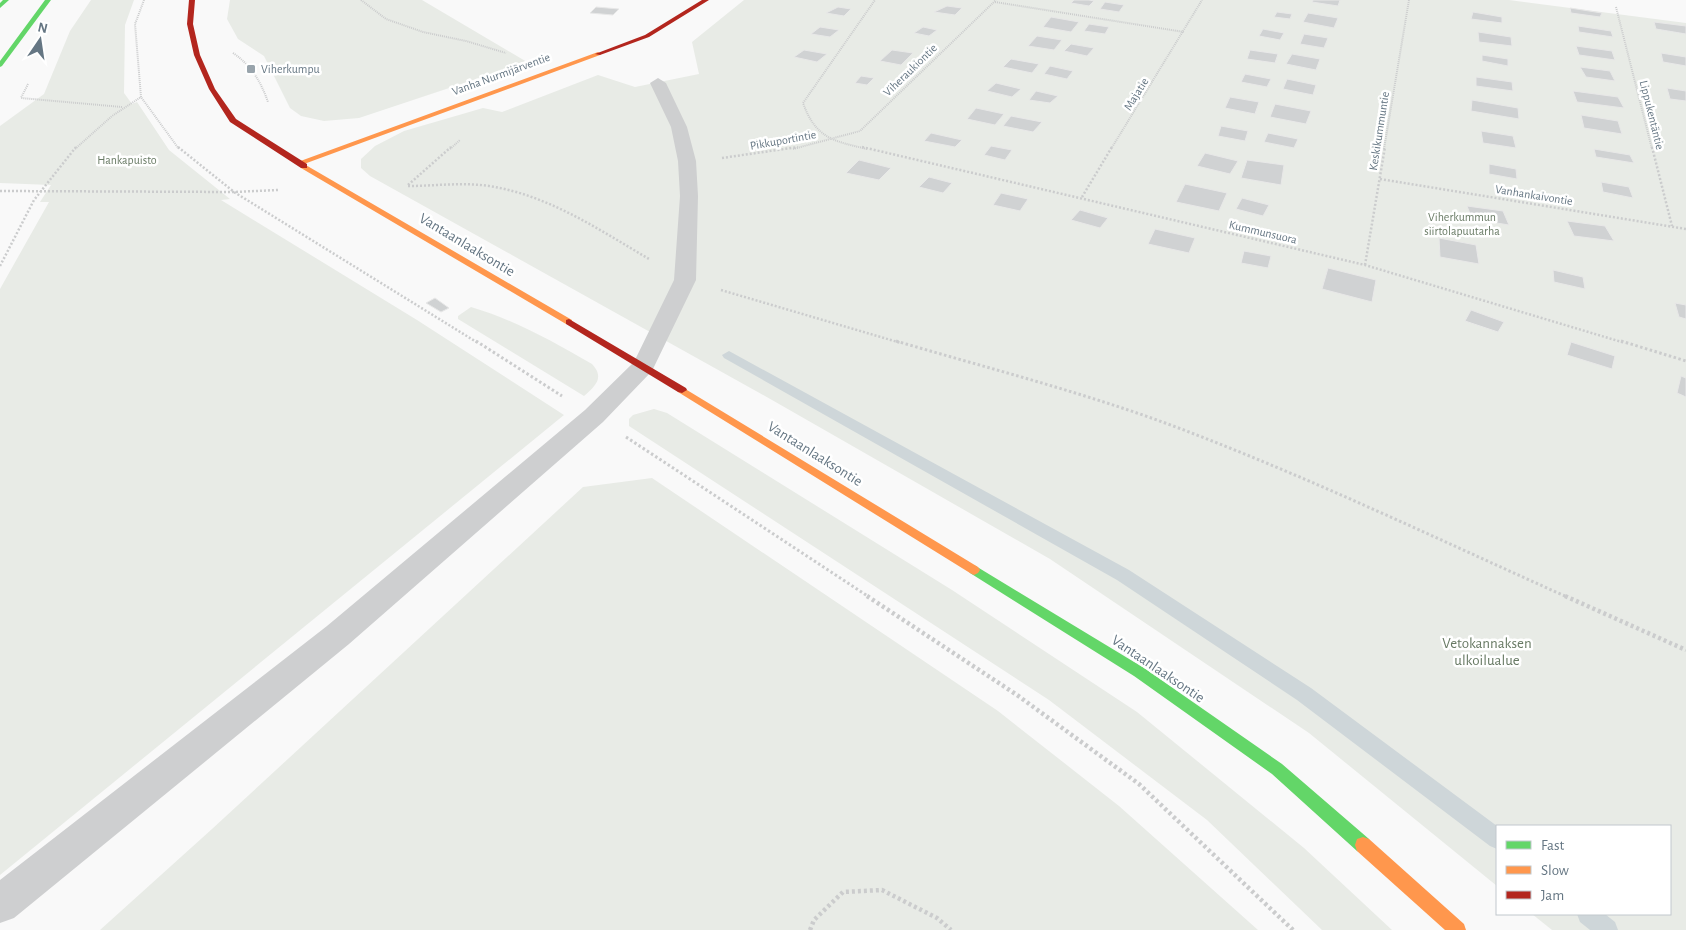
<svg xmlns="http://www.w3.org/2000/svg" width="1686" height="930" font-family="'Alegreya Sans',sans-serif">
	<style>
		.green { fill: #e8ebe6 }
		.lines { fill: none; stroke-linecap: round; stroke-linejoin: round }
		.stream { fill: #ced6d9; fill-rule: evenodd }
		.building { fill: #d0d2d3; stroke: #e8e8e8 }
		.path-far3 { stroke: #cbcccd; stroke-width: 2; stroke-dasharray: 1 1; stroke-linecap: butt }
		.path-far2 { stroke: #cbcccd; stroke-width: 2.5; stroke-dasharray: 2 2; stroke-linecap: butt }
		.path-far1 { stroke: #cbcccd; stroke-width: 3; stroke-dasharray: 2.5 2.5; stroke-linecap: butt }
		.path { stroke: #cbcccd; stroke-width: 4.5; stroke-dasharray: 3 3; stroke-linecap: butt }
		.lane { fill: #cecfd0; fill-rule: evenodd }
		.fast { fill: #63d668; fill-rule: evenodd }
		.slow { fill: #ff974d; fill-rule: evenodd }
		.jam { fill: #b3261e; fill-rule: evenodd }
		.poi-dot { fill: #99a4ac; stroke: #fff; stroke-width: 2 }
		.labels { text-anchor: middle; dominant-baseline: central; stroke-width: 5; stroke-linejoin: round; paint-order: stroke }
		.far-poi-label { font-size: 12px; fill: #657683; stroke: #fff; text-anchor: start }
		.far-street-label { font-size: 12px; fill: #657683; stroke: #fff }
		.far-park-label { font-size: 12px; fill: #687a64; stroke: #fff }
		.street-label { font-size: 15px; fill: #657683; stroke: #fff }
		.park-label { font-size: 15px; fill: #687a64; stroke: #fff }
	</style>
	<rect width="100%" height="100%" fill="#f9f9f9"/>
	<path class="green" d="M91,0H134L125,25L124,93L132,104L137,102L169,150L230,199L221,200L417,320L564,415L0,875V289L49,202H40L51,185L0,183V126L44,94L70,31Z
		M230,0H422L527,62L359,118L324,121L301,116L290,108L264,56L238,39L227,19Z
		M744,0H1509L1686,23V930H1552L1532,914H1670V826H1497V886L1309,733L1050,559L765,396L370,176L361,168V159L375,146L404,131L483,108L502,112L598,75L635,87L699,74L692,42Z
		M471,307C515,320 552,341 592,364C605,378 595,386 584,396L458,319V316Z
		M654,409L667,413L952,590L1137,712L1304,848L1392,930H1322L1207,820L1049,700L629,426V419L633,415Z
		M652,478L998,711L1119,806L1258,930H100L212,829L583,487Z"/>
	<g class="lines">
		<path class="stream" d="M729,351L1129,570L1311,688L1497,826V849L1490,846L1297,700L1117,580L724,358L722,355Z
			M1577,914H1605L1615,922L1618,930H1590L1580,922Z"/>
	</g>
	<path class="building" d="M1074,0H1089L1094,1L1089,6L1071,3Z
		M1313,0H1340L1338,6L1312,2Z
		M1105,2L1124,5L1119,12L1100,9Z
		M947,6L962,8L955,15L934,12Z
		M596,7L619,9L613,15L590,13Z
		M838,7L851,9L844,16L826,13Z
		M1570,8L1602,13L1600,17L1571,13Z
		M1277,12L1292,14L1290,19L1274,17Z
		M1473,12L1502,17V23L1471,19Z
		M1308,13L1338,18L1334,28L1303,22Z
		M1051,17L1079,22L1071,32L1043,27Z
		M1654,22L1686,26V34L1656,29Z
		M1089,24L1109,27L1105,34L1084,31Z
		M1578,26L1611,31L1613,37L1579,32Z
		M820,27L839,30L830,37L811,34Z
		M923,27L937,30L929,36L914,33Z
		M1263,29L1284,33L1280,40L1259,36Z
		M1478,32L1511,37L1512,46L1479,42Z
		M1304,34L1328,38L1324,48L1300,44Z
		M1037,36L1062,40L1054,50L1028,46Z
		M1071,44L1094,48L1087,56L1064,51Z
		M1576,46L1612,51L1615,60L1579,55Z
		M804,50L827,54L817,62L794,57Z
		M892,50L913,53L901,65L880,61Z
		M1250,50L1278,54L1275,63L1247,59Z
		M1661,53L1686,57V66L1663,62Z
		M1292,54L1320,59L1316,70L1286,64Z
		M1482,55L1508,59V66L1482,61Z
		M1011,59L1039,64L1032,73L1003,67Z
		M1050,66L1073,71L1067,79L1044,74Z
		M1580,67L1610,71L1615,81L1586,77Z
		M1245,74L1271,79L1267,87L1241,82Z
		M861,76L874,78L867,85L855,83Z
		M1476,77L1512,82L1513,91L1476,86Z
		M1287,79L1316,85L1313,95L1283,89Z
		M996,83L1021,89L1012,97L987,91Z
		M1667,88L1686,91V101L1670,99Z
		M1036,91L1058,96L1050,103L1029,100Z
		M1573,91L1618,97L1624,108L1577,102Z
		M1230,97L1259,102L1255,114L1225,108Z
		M1472,100L1518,108L1519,119L1471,111Z
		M1275,104L1311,111L1306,124L1270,117Z
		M976,108L1004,114L995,125L967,119Z
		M1581,115L1618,121L1622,134L1584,128Z
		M1011,116L1042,122L1033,132L1003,126Z
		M1221,126L1248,131L1245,141L1218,136Z
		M1481,131L1513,136L1516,148L1483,143Z
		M931,133L962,140L955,147L924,141Z
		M1268,133L1298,139L1294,148L1264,142Z
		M991,146L1012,150L1005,160L984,155Z
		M1594,149L1630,155L1634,163L1596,157Z
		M1205,153L1238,161L1230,174L1197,166Z
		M859,160L891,168L879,180L846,173Z
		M1247,160L1284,165L1281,185L1241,178Z
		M1489,164L1516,169L1517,179L1489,174Z
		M929,177L952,183L943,193L919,187Z
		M1601,182L1629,187L1633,198L1603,192Z
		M1185,184L1227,193L1219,211L1176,202Z
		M1001,193L1028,199L1020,211L993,205Z
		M1242,198L1269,205L1263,216L1236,209Z
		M1467,206L1503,211L1509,225L1472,219Z
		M1080,210L1108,218L1100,228L1071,220Z
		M1567,221L1605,226L1614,241L1574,236Z
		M1155,229L1195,238L1189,253L1148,244Z
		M1439,238L1476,245L1479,264L1440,257Z
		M1244,251L1271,256L1268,268L1241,263Z
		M1328,268L1376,280L1372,302L1322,289Z
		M1553,270L1583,277L1585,289L1554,282Z
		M435,298L449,308L441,312L426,303Z
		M1675,303L1686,305V319L1679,317Z
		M1471,310L1504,322L1498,332L1465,321Z
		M1571,342L1615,356L1612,369L1567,355Z
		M1681,376L1686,378V397L1677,393Z"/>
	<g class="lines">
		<path class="path-far3" d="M144,0L135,24L141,97L179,149
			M361,0L386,19L423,32L466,41L506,53
			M995,2L1184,32
			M1616,7L1652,149
			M233,53C251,65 261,82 268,102
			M28,84L21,98L122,107
			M75,149L112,116L141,97
			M450,149L460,140
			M793,149L860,131L996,0
			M867,149C834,141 816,139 803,103L875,0
			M1111,149L1202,0
			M1384,149L1409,0"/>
		<path class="path-far2" d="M178,147L234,192L478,343
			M862,147L1365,265L1625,343
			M1652,147L1672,226
			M722,158L798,147
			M1380,179L1686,229
			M408,185L451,147
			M408,186C435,186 462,182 489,186C548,195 598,229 649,259
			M0,191L234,192L278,190
			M1082,197L1112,147
			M1365,265L1385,147
			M0,266L34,200L76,147
			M721,290L901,343"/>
		<path class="path-far1" d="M476,341L562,396
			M896,341C994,370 1094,395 1189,432C1317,481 1442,541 1567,597
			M1621,341L1686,361
			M626,437L869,597"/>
		<path class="path" d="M867,596L1017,695L1139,784L1293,930
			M1565,596L1686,650
			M810,930L814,920L843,892L882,890L937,918L951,930"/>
		<path class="lane" d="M658,78L666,83L687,127L696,161L698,196L696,280L652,371L603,422L349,644L14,918L0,923V880L327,626L585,410L634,362L674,280L680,196L678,161L671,127L650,83Z"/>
		<path class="fast" d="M3,0H9L0,8V3Z
			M45,0H51L2,66L0,67V61Z
			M974,565L1144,668L1282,764L1369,839L1371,845L1369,851L1363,853L1357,851L1272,774L1134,676L970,573L968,570L970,567Z"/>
		<path class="slow" d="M598,52L601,54L600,55L304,164L572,320V324H566L301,168V165L295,163Z
			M682,387L978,567L980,570L978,573L974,575L970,573L678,392L677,390Z
			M1363,837L1369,839L1464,924L1466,930H1445L1357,851L1355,845L1357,839Z"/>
		<path class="jam" d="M189,0H195L193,24L200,55L215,89L236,119L307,164V168H301L230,122L209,89L194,55L187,24Z
			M702,0H709L649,37L600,55L595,54L645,35Z
			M569,319L686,388L687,390L682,393L678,392L566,324V320Z"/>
	</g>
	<rect class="poi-dot" x="246" y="64" width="10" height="10" rx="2.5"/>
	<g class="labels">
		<g class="far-poi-label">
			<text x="261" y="69">Viherkumpu</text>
		</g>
		<g class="far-street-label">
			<text transform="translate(910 70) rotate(-44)">Viheraukiontie</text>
			<text transform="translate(501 74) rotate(-20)">Vanha Nurmijärventie</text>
			<text transform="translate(1136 94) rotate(-58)">Majatie</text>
			<text transform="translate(1652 115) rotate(76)">Lippukentäntie</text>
			<text transform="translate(1379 131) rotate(-81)">Keskikummuntie</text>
			<text transform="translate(783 140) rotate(-10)">Pikkuportintie</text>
			<text transform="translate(1534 195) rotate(9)">Vanhankaivontie</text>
			<text transform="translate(1263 232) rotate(13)">Kummunsuora</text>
		</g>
		<g class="far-park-label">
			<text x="127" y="160">Hankapuisto</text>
			<text x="1462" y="217">Viherkummun<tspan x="1462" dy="14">siirtolapuutarha</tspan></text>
		</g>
		<g class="street-label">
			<text transform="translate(467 245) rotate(31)">Vantaanlaaksontie</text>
			<text transform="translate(815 454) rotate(32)">Vantaanlaaksontie</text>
			<text transform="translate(1158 669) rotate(34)">Vantaanlaaksontie</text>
		</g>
		<g class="park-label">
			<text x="1487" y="643">Vetokannaksen<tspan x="1487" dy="17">ulkoilualue</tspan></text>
		</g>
	</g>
	<rect x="1496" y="825" width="175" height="90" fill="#ffffff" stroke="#c1c8cd"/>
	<rect x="1506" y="841" width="25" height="8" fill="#63d668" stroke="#c1c8cd"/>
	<text x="1541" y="850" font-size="15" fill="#657683">Fast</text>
	<rect x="1506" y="866" width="25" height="8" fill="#ff974d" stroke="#c1c8cd"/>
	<text x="1541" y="875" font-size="15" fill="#657683">Slow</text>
	<rect x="1506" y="891" width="25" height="8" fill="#b3261e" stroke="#c1c8cd"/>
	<text x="1541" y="900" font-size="15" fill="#657683">Jam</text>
	<g transform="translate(40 40) rotate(13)" stroke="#ffffff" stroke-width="4" paint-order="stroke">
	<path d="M0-4L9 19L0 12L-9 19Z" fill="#657683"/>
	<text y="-8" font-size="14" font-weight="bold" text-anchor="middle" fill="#657683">N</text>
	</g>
</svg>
